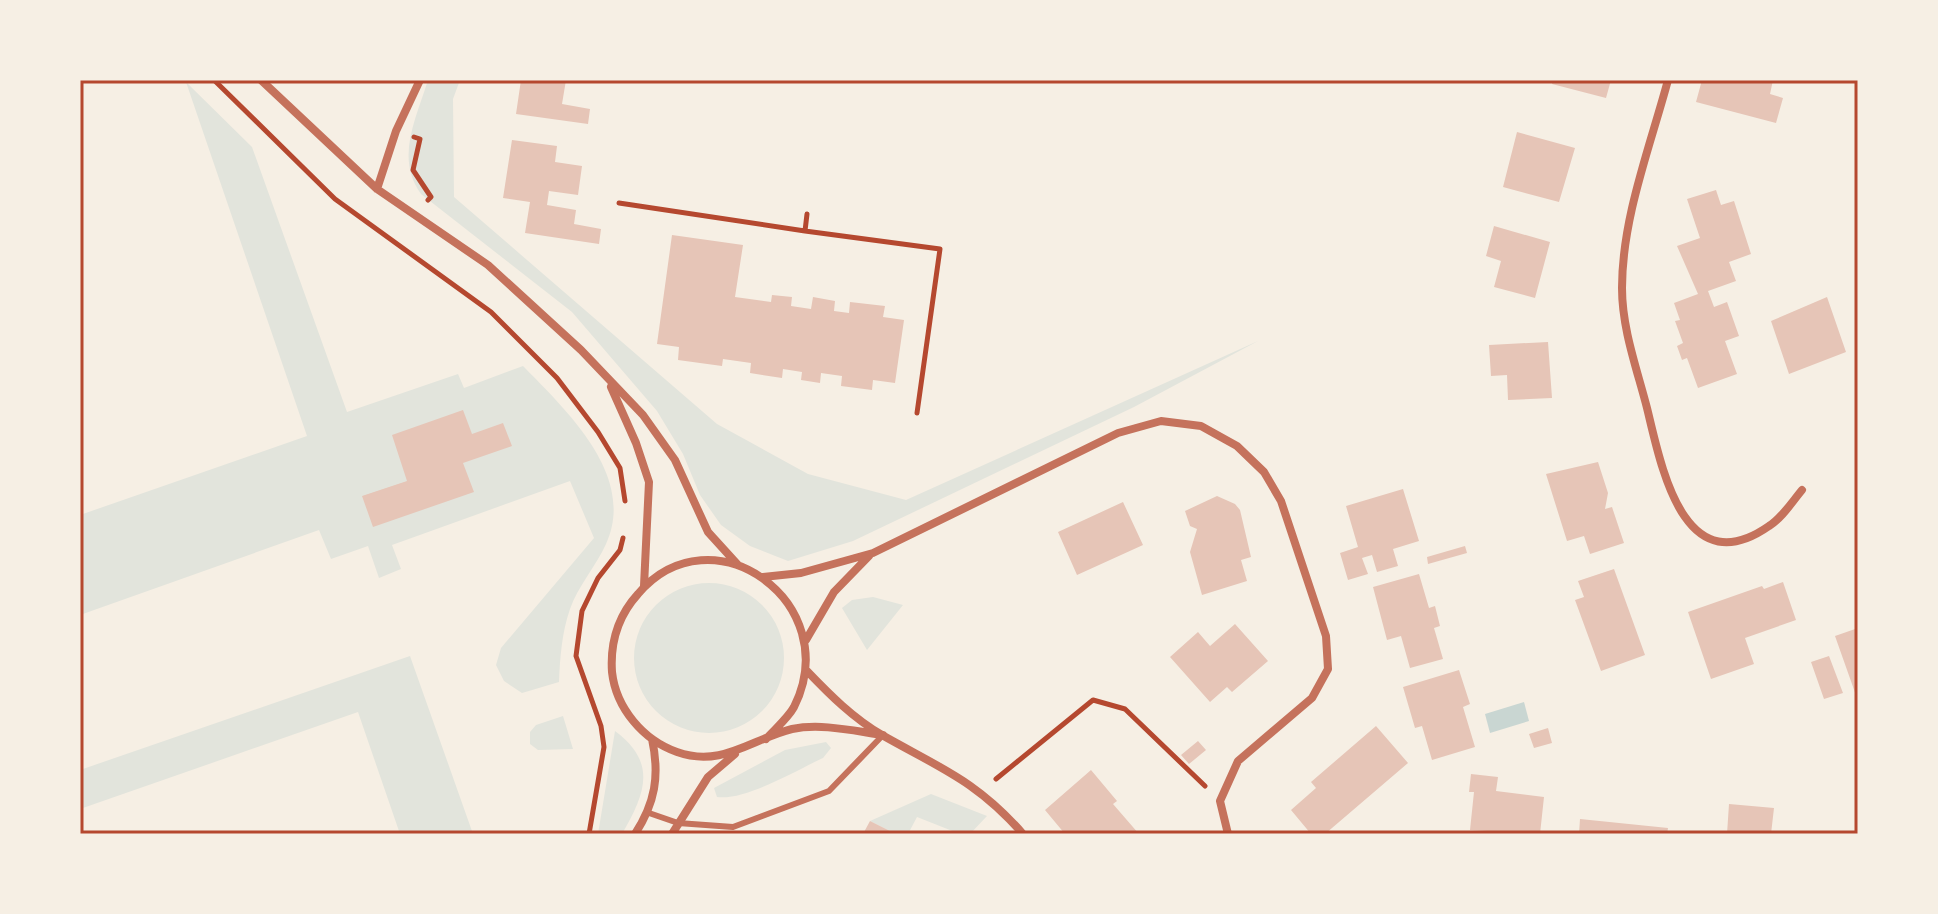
<svg xmlns="http://www.w3.org/2000/svg" width="1938" height="914" font-family="Manrope,sans-serif">
	<style>
		.green { fill: #e2e4dc }
		.water { fill: #c9d6d2 }
		.building { fill: #e6c5b7 }
		.lines { fill: none; stroke-linecap: round; stroke-linejoin: round }
		.path { stroke: #b5482f; stroke-width: 5 }
		.service { stroke: #c5725c; stroke-width: 6 }
		.minor { stroke: #c5725c; stroke-width: 8 }
		.neatline { fill: none; stroke: #b5482f; stroke-width: 3 }
	</style>
	<rect width="100%" height="100%" fill="#f6efe4"/>
	<path class="green" d="M428,80H460L453,99L454,197L717,424L808,474L906,500L1258,341L1134,407L853,541L788,561L750,546L721,525L700,495L683,454L657,411L572,312L421,194C395,158 416,119 428,80Z
		M186,82L252,147L347,412L458,374L464,388L523,366C567,411 637,476 606,544C596,566 578,586 570,609C562,632 560,657 559,682L522,693L504,681L496,665L501,648L594,538L570,481L392,545L401,569L379,578L368,546L331,559L319,530L80,615V515L307,436Z
		M634 658a75 75 0 1 1 150 0a75 75 0 1 1-150 0Z
		M873,597L903,605L867,650L842,608L852,600Z
		M410,656L473,834H400L358,712L80,809V770Z
		M563,716L573,749L538,750L530,744V732L536,725Z
		M615,731C658,763 645,794 622,834H598Z
		M826,742L831,748L823,758C797,770 745,801 717,797L714,788L785,750Z
		M931,794L987,816L970,834H960L917,817L908,834H896L870,821Z"/>
	<path class="water" d="M1524,702L1529,721L1490,733L1485,714Z"/>
	<path class="building" d="M521,80H566L562,104L590,109L588,124L516,114Z
		M1553,80H1611L1606,98L1552,84Z
		M1702,80H1773L1770,94L1783,98L1776,123L1696,102Z
		M1517,132L1575,148L1559,202L1503,187Z
		M512,140L557,146L555,162L582,166L578,195L549,191L547,205L576,210L574,224L601,229L599,244L525,233L530,202L503,198Z
		M1716,190L1721,205L1734,201L1751,254L1729,262L1736,281L1708,291L1714,307L1727,302L1739,336L1725,341L1737,374L1698,388L1687,358L1682,360L1677,346L1683,343L1675,321L1680,320L1674,303L1698,294L1677,246L1700,238L1687,199Z
		M1494,226L1550,242L1535,298L1494,287L1501,261L1486,256Z
		M672,235L743,245L735,297L771,302L772,295L792,297L791,306L811,309L813,297L835,301L834,311L849,313L850,302L885,306L883,317L904,320L895,383L873,380L872,390L841,386L842,376L821,373L820,383L801,380L802,372L783,369L782,378L750,373L751,363L723,359L722,366L678,360L679,347L657,344Z
		M1827,297L1846,352L1789,374L1771,321Z
		M1548,342L1552,398L1508,400L1507,375L1491,376L1489,345Z
		M463,410L472,434L503,423L512,446L463,463L474,492L373,527L362,496L407,481L392,435Z
		M1598,462L1608,493L1605,509L1612,507L1624,543L1590,554L1584,536L1567,541L1546,474Z
		M1403,489L1419,541L1393,549L1398,566L1377,572L1372,555L1362,558L1368,574L1348,580L1340,553L1358,547L1346,506Z
		M1217,496L1235,504L1240,510L1251,557L1241,560L1247,581L1202,595L1190,552L1197,529L1190,526L1185,511Z
		M1123,502L1143,545L1077,575L1058,532Z
		M1465,546L1467,553L1428,564L1427,557Z
		M1614,569L1645,655L1601,671L1575,600L1584,597L1578,581Z
		M1419,574L1429,608L1435,606L1440,626L1434,628L1443,659L1410,668L1401,636L1387,640L1373,587Z
		M1783,582L1796,620L1745,638L1754,664L1711,679L1688,612L1762,586L1764,589Z
		M1235,624L1268,661L1232,692L1227,687L1210,702L1170,657L1198,632L1210,646Z
		M1858,628V701L1835,636Z
		M1829,656L1843,693L1824,699L1811,662Z
		M1459,670L1470,704L1463,707L1475,747L1432,760L1422,726L1415,728L1403,687Z
		M1376,726L1408,763L1325,834H1311L1291,810L1316,788L1311,782Z
		M1548,728L1552,743L1534,748L1529,734Z
		M1198,741L1206,750L1189,764L1181,755Z
		M1091,770L1117,801L1113,804L1139,834H1065L1045,810Z
		M1471,774L1498,777L1496,791L1544,797L1540,834L1470,830L1474,792H1469Z
		M1729,804L1774,808L1771,834H1727Z
		M1580,819L1668,828L1667,834H1579Z
		M870,821L896,834H863Z"/>
	<g class="lines">
		<path class="path" d="M214,80L335,199L491,312L557,378L598,432L620,468L625,501
			M414,137L420,139L413,170L431,197L428,200
			M619,203L805,231L807,214
			M805,231L940,249L917,413
			M996,779L1093,700L1125,709L1205,786
			M589,834L604,747L601,726L576,656L582,611L598,578L620,550L623,538"/>
		<path class="service" d="M649,813L678,823L733,827L829,791L883,735"/>
		<path class="minor" d="M261,80L377,189L488,265L581,350L643,415L675,460L708,532L738,565
			M1668,80C1650,147 1622,218 1622,288C1622,329 1637,369 1647,408C1661,465 1683,586 1769,526C1782,518 1792,502 1802,490
			M377,189L396,131L420,80
			M611,387L636,443L649,482L644,586
			M763,577L801,573L873,553L1118,433L1161,421L1201,426L1237,446L1264,472L1281,501L1326,636L1328,669L1312,698L1238,761L1220,801L1228,834
			M806,640L834,592L869,556
			M807,671C830,695 853,718 882,735C940,768 977,781 1023,834
			M766,739C775,729 788,718 794,707C846,603 712,507 638,594C618,616 610,642 612,672C616,708 643,740 677,752C722,768 751,739 792,729C821,723 854,731 883,735
			M635,834C655,803 660,776 652,739
			M672,834L708,777L735,754"/>
	</g>
	<rect width="1938" height="914" fill="none" stroke="#f6efe4" stroke-width="164"/>
	<rect x="82" y="82" width="1774" height="750" class="neatline"/>
</svg>
